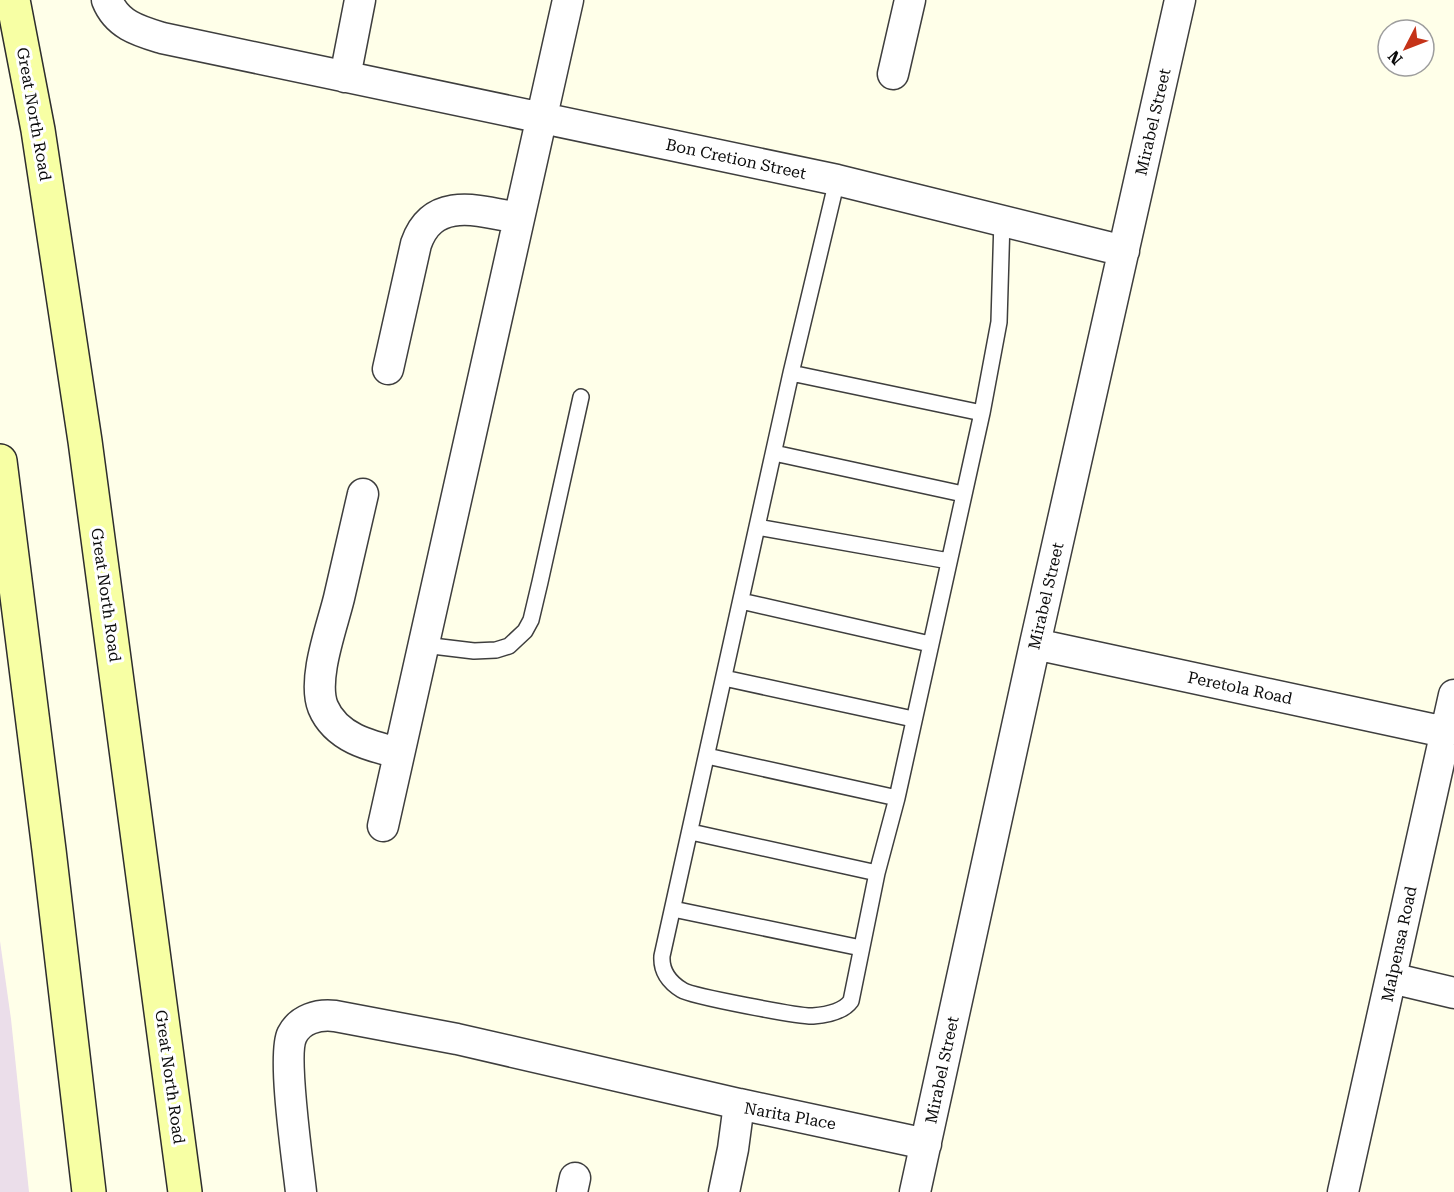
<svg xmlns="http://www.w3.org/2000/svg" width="1454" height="1192" font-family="'Roboto Serif',serif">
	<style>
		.industrial { fill: #ebdeea }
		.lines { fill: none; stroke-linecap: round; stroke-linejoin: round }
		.lane-casing { stroke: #3e3e3e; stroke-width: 18 }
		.street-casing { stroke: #3e3e3e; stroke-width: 33 }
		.secondary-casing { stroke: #2d2d2d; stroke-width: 36 }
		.lane { stroke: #fff; stroke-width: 15 }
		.street { stroke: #fff; stroke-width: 30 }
		.secondary { stroke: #f7ffa4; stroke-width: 33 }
		.labels { text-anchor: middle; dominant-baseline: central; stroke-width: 6; stroke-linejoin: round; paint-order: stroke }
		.street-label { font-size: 16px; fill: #0b0b0b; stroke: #fff }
	</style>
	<rect width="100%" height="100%" fill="#ffffe9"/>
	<path class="industrial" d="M0,941L11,1019L29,1192H0Z"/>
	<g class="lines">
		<defs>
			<path id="lane" d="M837,180L791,373L662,956C661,971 669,982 682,990C691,996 801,1017 813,1016C826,1015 843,1012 851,1001L877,873L897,798L982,413L999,322L1002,220
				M791,373L982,413
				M774,453L963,494
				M757,527L949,561
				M741,601L930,644
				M424,645L474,651L496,650L509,646L525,631L531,620L540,582L581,397
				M724,678L913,719
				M707,756L897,798
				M691,832L877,873
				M673,909L861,948"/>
			<path id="street" d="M107,0C117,25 139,31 162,38L837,180L1124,251
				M893,74L910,0
				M345,77L360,0
				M388,369L416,244C433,195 480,211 518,218
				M363,494C355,529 347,564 339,598C332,627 312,679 323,707C336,738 370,746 399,753
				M1035,644L1445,732
				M383,826L568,0
				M1391,978L1454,993
				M301,1192C298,1164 282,1055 292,1035C300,1019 318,1014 335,1016L457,1039L739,1104
				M572,1192L575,1178
				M724,1192L733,1149L739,1104L926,1144
				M915,1192L1035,644L1180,0
				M1343,1192L1454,695"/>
			<path id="secondary" d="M13,0L38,130L85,441L185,1192
				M0,461L49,850L89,1192"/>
		</defs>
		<use href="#lane" class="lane-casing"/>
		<use href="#street" class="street-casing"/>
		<use href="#secondary" class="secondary-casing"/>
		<use href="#lane" class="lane"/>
		<use href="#street" class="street"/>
		<use href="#secondary" class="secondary"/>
	</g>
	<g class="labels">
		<g class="street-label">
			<text transform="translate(34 114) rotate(80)">Great North Road</text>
			<text transform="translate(1153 122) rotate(-77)">Mirabel Street</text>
			<text transform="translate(736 159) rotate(12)">Bon Cretion Street</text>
			<text transform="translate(106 595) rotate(82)">Great North Road</text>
			<text transform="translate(1046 596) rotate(-77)">Mirabel Street</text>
			<text transform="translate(1240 688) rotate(12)">Peretola Road</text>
			<text transform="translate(1399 944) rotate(-78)">Malpensa Road</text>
			<text transform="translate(942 1070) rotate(-78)">Mirabel Street</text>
			<text transform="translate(170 1077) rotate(82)">Great North Road</text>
			<text transform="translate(790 1116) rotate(10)">Narita Place</text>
		</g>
	</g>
	<g transform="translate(1406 48) rotate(228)"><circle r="28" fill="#ffffff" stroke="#9d9d9d" stroke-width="1.5"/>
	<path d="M0-4.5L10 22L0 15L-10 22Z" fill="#c53319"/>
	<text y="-9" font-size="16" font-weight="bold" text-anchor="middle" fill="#0b0b0b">N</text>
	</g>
</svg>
